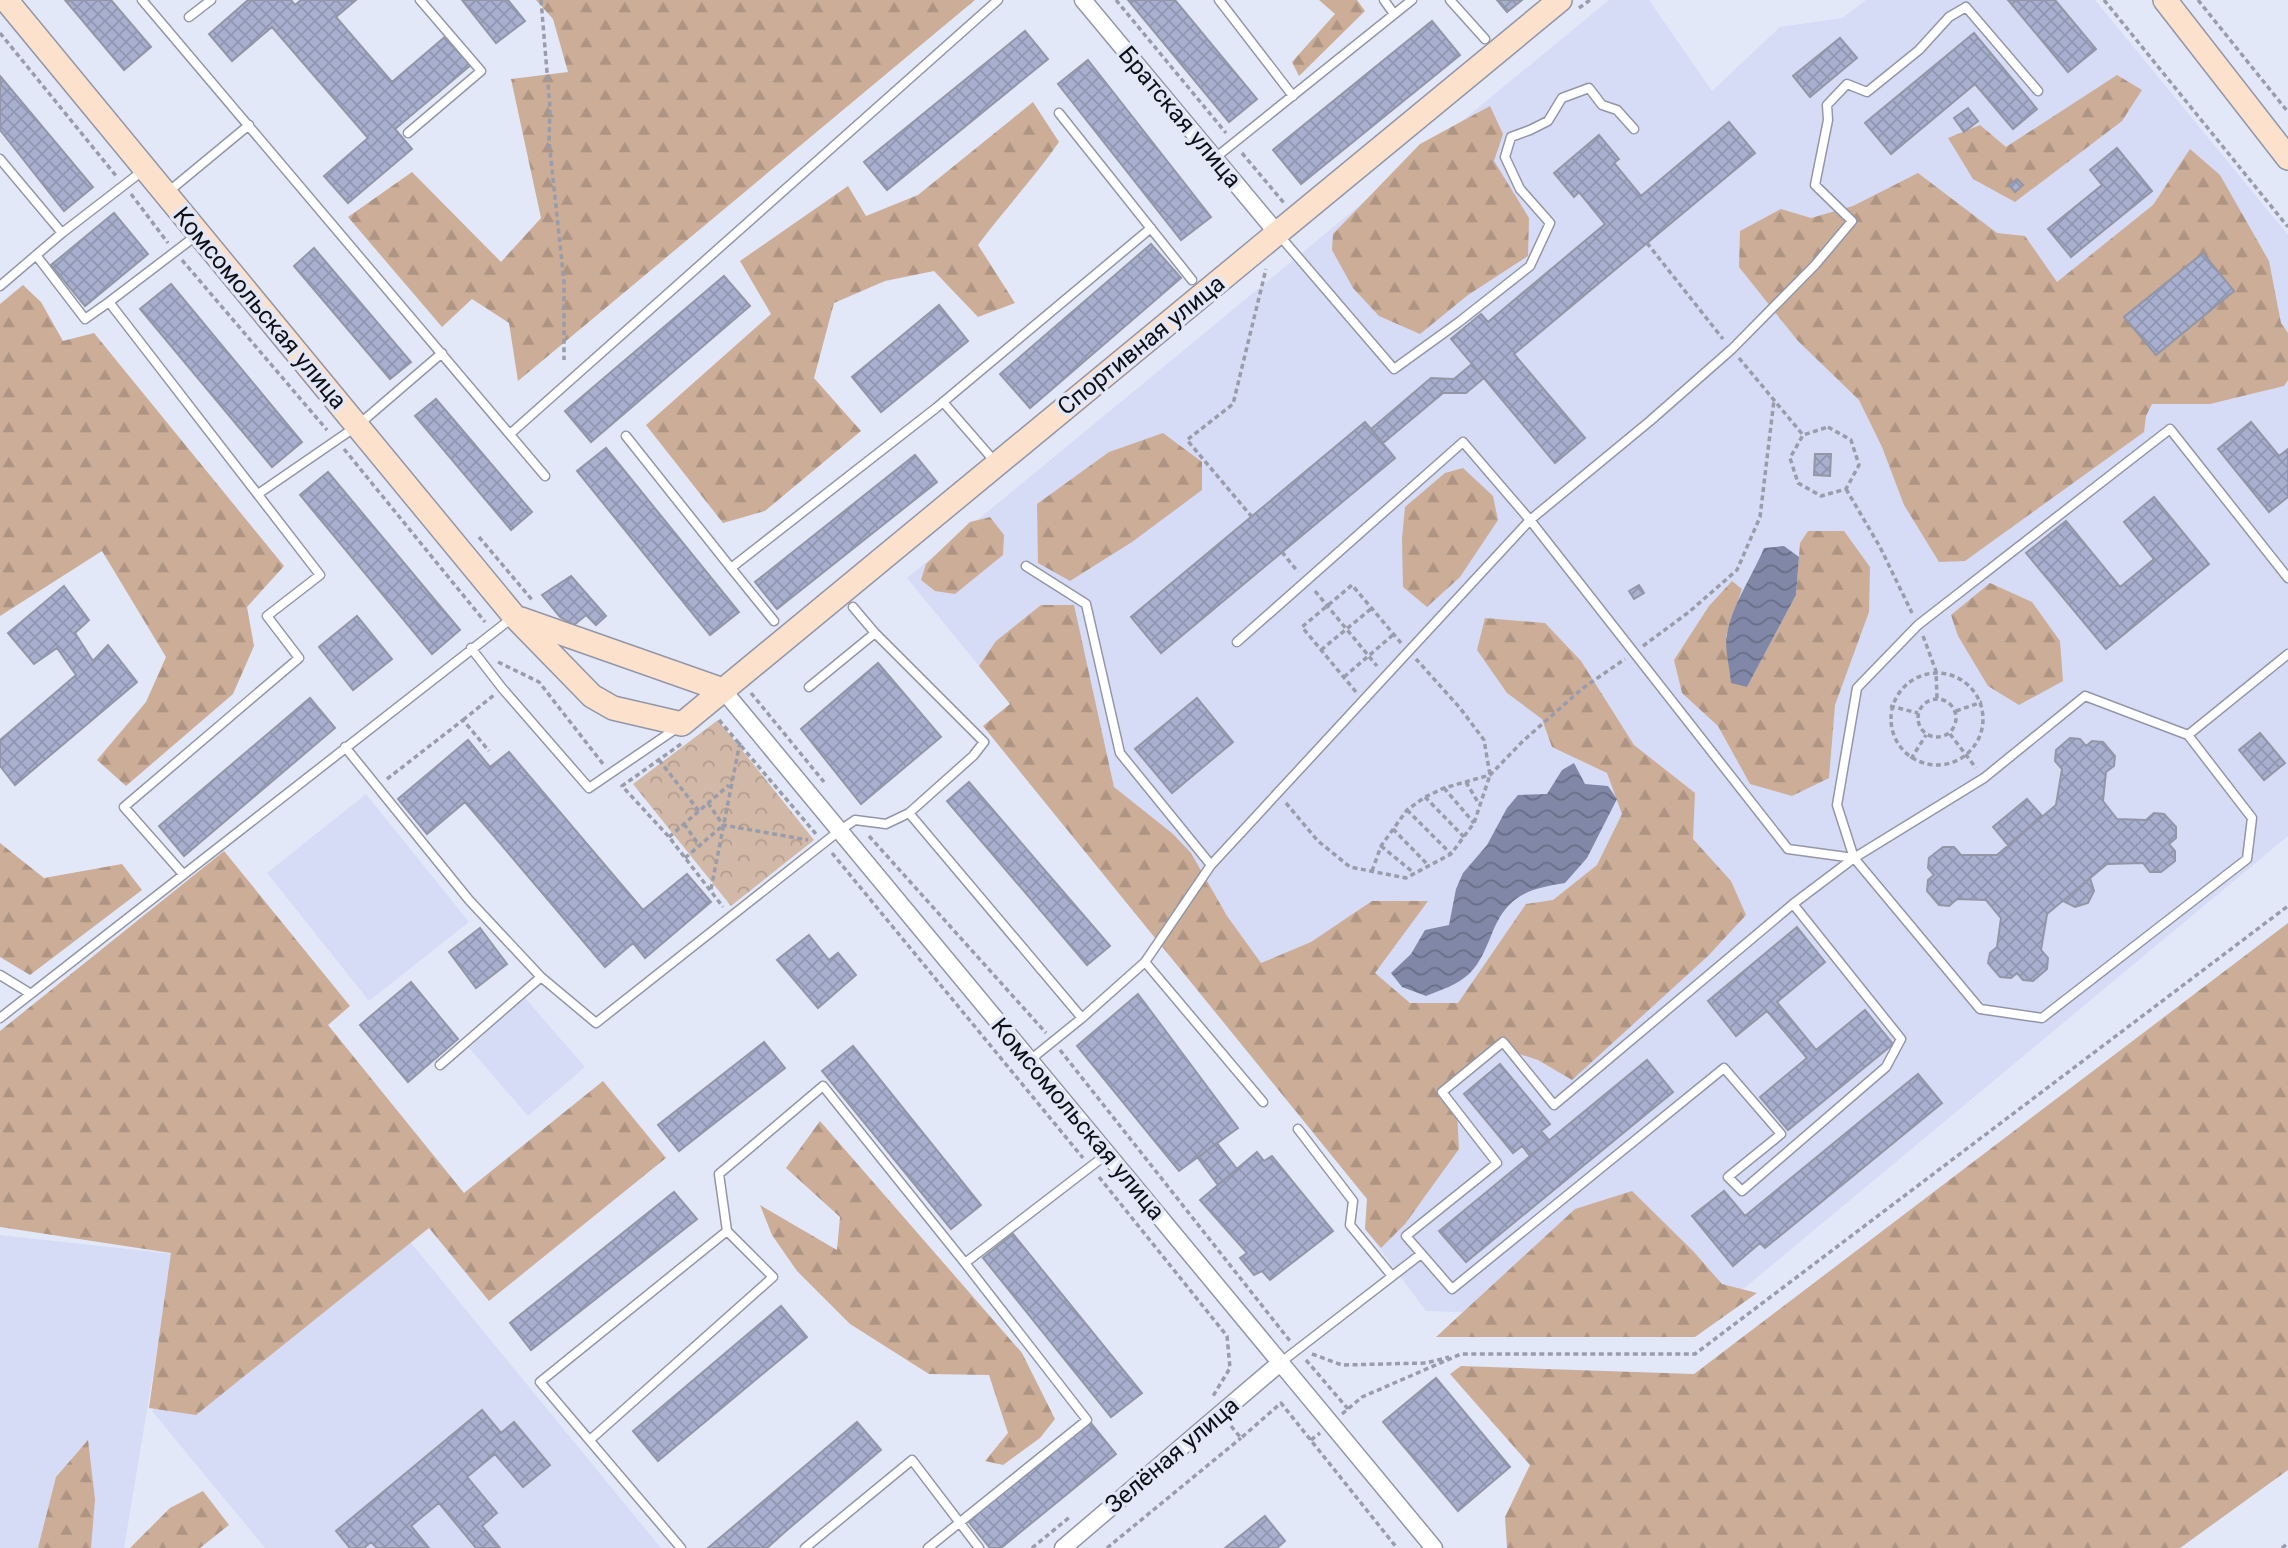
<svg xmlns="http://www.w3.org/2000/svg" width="2288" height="1548" font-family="Roboto,sans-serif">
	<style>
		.built { fill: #d6dcf5 }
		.forest { fill: url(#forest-firs); fill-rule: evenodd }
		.park { fill: url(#park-crowns) }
		.water { fill: url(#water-waves) }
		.building { fill: url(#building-cross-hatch); stroke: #9296a6; stroke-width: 2 }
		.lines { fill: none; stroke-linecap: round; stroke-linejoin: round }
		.lane-casing { stroke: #9396a7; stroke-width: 11 }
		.street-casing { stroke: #9396a7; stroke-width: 19 }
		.secondary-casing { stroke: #9396a7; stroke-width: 26 }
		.path { stroke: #999caa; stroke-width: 3.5; stroke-dasharray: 5 3.5; stroke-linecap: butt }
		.lane { stroke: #fff; stroke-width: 8 }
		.street { stroke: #fff; stroke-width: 16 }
		.secondary { stroke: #fce1cd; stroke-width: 23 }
		.labels { text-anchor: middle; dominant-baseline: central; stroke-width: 7; stroke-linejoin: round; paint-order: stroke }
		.street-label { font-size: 24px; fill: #0f1016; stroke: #e3e8f9 }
	</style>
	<defs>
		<pattern id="forest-firs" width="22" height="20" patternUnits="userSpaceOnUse" patternTransform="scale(1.75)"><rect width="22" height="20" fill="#ccad98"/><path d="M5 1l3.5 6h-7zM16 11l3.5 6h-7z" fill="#ae9482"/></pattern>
		<pattern id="park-crowns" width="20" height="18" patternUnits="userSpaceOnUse" patternTransform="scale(1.75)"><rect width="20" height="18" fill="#d2b8a7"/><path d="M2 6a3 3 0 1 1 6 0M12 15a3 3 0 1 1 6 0" fill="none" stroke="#b39d8f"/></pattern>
		<pattern id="water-waves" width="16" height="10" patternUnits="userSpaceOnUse" patternTransform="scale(1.75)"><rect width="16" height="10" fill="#8188a7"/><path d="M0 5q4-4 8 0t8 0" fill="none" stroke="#686e87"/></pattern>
		<pattern id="building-cross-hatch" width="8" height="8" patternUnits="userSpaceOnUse" patternTransform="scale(1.75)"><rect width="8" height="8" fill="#a8afcf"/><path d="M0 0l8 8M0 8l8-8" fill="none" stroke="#8f96b1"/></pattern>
	</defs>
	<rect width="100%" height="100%" fill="#e3e8f9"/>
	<path class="built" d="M1609,0H1649L1712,91L1780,27L1842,18L1866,0H2095L2288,235V836L1706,1320L1426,1311L1365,1229L1367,1199L983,726L1010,704L907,578Z
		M366,794L469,922L369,1001L267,873Z
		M525,998L585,1067L528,1116L469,1048Z
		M394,1222L661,1548H265L152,1411Z
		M0,1235L173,1254L124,1548H0Z"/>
	<path class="forest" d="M536,0H975L518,381L509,323L472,299L442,327L348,217L412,172L501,262L541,218L511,79L568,72L553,19Z
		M1319,0H1357L1365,11L1299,76L1292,62L1335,14Z
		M2117,75L2142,90L2122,121L2015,202L1973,179L1948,138L1980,125L2006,147Z
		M1033,102L1059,142C1034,178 1004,210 978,245L1015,303L978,317L934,271L885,281L834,303L814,378L861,431L765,511L723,523L646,425L771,314L740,261L848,186L866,216L918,195Z
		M1490,106L1503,134L1494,161L1529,218L1528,256L1468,295L1420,334L1379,316L1353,288L1332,250L1333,234L1420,144Z
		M2190,149L2220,175L2269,261L2281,323L2288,333V380L2284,386L2210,404H2152L2146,416L2144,432L1965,561L1939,562L1904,505L1882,447L1859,400L1798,341L1739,267L1740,231L1781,209L1811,218L1853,206L1918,173L1997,233L2025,236L2057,282L2153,205ZM2203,253L2234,291L2156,355L2125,317Z
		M23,285L41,302L63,341L94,333L284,566L247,607L254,646L233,694L126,786L97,760L146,702L166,657L102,551L0,616V304Z
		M1163,433L1202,462V490L1132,542L1070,581L1038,563L1037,504L1109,452Z
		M1463,468L1493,496L1498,520L1460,577L1427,607L1403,587L1402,539L1405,507L1445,473Z
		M990,517L1004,535L1003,555L955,594L935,591L921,580L926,564L970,522Z
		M1808,531H1844L1870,567L1869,612L1835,705L1829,778L1792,796L1750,784L1718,726L1682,693L1674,660L1709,606L1732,581L1742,589L1726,636L1747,687L1796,595L1800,543Z
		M1990,583L2032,602L2060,641L2063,681L2019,705L1988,686L1958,636L1951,615Z
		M1041,605H1074L1114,787L1173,834L1191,853L1227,916L1261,963L1311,942L1372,901H1428L1375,973L1410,1003H1458L1526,904L1553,900L1597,865L1622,814L1607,773L1552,747L1542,719L1507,693L1477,650L1485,618L1545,623L1581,661L1634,745L1695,793L1693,839L1731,881L1746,915L1708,956L1572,1080L1538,1060L1494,1046L1478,1056L1449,1084L1451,1102L1457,1113L1459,1149L1405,1224L1381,1248L1365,1229L1367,1199L983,726L1010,704L979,666L996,641Z
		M0,843L44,878L122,864L142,890L30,975L0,957Z
		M224,851L350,1006L328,1025L464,1193L603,1081L666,1158L489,1301L429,1228L196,1415L149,1408L171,1253L0,1227V1031Z
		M2288,923V1470L2180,1548H1507L1505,1517L1530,1465L1450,1374L1461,1366L1694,1374Z
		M820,1121L1022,1353L1055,1419L1040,1438L1003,1465L985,1461L1008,1433L989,1375L929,1374L850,1324L797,1271L772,1235L760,1205L837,1250L840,1217L786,1168Z
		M1632,1191L1693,1251L1722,1284L1757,1293L1695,1337H1436L1575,1209Z
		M88,1440L95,1499L91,1548H38L56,1477Z
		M203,1491L229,1525L200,1548H130L170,1508Z"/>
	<path class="park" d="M718,720L814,840L731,906L633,784Z"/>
	<path class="water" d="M1784,546L1799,557L1796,595L1747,687L1731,683C1730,668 1724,648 1727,634C1733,603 1752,577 1764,548Z
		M1574,763L1585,784L1608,786L1617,799L1587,858L1565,883C1525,889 1506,897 1491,936C1485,950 1480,963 1469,974C1457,985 1441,990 1426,996L1402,987L1391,973L1411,954L1425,930L1449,925L1456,889L1463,873L1487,845L1507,808L1518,795L1547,794L1562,770Z"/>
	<path class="building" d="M65,0H111L151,47L124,70Z
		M248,0H291L295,5L301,0H356L336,17L392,82L446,36L471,65L395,129L412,149L348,203L324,176L368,138L272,27L232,61L209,34Z
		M462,0H508L525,21L496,43Z
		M1128,0H1175L1257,99L1229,122Z
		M1497,0H1522L1507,12Z
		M2008,0H2055L2096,49L2068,72Z
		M1432,21L1460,55L1301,184L1273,150Z
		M1025,31L1048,59L887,190L864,162Z
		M1974,33L2037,109L2013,129L1975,84L1891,154L1865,123Z
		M1840,38L1857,58L1810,97L1793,76Z
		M1088,60L1211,217L1181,240L1058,84Z
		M0,76L93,187L64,211L0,130Z
		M1968,108L1978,121L1964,132L1954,118Z
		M1729,122L1755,153L1514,354L1585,438L1555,463L1451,339L1481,314L1488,322L1605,224L1579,192L1574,197L1554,173L1599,135L1619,159L1614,163L1641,196Z
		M2117,148L2152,191L2071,257L2048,229L2102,185L2090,170Z
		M2017,179L2023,185L2015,192L2009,185Z
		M114,213L148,254L85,306L51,265Z
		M1151,244L1181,278L1030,408L1000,374Z
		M314,248L411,362L390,379L294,266Z
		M2203,253L2234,291L2156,355L2124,317Z
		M724,276L750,306L591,442L565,411Z
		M171,284L302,442L272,467L140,309Z
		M939,305L968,341L881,412L852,377Z
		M1472,364L1484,378L1466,393H1443L1383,443L1371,429L1431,378L1454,379Z
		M436,399L532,512L511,530L415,416Z
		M1365,422L1395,458L1161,653L1131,617Z
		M2251,422L2279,456L2288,449V497L2269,512L2218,449Z
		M606,448L739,612L710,635L577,471Z
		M1815,454H1831L1830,476L1814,475Z
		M915,455L937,482L777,609L755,582Z
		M328,472L460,630L432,654L300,495Z
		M2154,497L2209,564L2106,649L2026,553L2066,521L2120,587L2154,559L2124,522Z
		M571,576L606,616L596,625L586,615L574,625L560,617L542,595Z
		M1639,585L1644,593L1634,599L1629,591Z
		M64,586L89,620L75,633L93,661L108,645L137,682L15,785L0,766V740L76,675L57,648L34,664L8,633Z
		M357,616L392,659L353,690L319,647Z
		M878,663L941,737L861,804L801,729Z
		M310,698L335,728L184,856L159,826Z
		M1197,698L1233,742L1172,793L1135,749Z
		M2260,733L2285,763L2264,780L2239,750Z
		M2070,738L2080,739L2086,746L2092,741L2103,742L2115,756L2114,766L2106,772L2103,801L2117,819L2146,820L2154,813L2164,814L2176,827V838L2169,844L2175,851V861L2161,872H2150L2143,863L2107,864L2047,914L2041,950L2048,958L2047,969L2033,981L2023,980L2017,973L2011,978L2000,977L1988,963L1990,953L1997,947L2001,918L1986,900L1957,899L1949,906L1939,905L1927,891L1928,880L1934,875L1928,868L1929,858L1943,847H1954L1961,855H1997L2056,805L2062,769L2055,761L2056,750Z
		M468,740L490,767L509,752L643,910L687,874L711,902L645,958L633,943L605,967L465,802L427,834L398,799Z
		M969,782L1110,946L1087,965L947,801Z
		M2027,799L2042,816L2008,845L1993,827Z
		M2090,878L2094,891L2088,903L2075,907L2063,901Z
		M1797,927L1825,962L1777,1002L1816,1050L1865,1010L1893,1044L1788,1130L1760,1097L1807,1058L1767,1011L1736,1036L1708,1001Z
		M480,928L507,964L476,988L449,952Z
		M809,935L829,960L838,953L856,975L818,1008L777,960Z
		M411,982L458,1039L408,1082L360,1025Z
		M1138,994L1238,1128L1179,1171L1077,1046Z
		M764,1042L785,1068L679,1151L658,1125Z
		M853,1046L981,1205L951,1229L822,1071Z
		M1647,1060L1673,1092L1466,1262L1439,1231Z
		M1500,1064L1550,1124L1541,1131L1549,1140L1530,1156L1522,1146L1513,1153L1464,1094Z
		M1918,1074L1942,1103L1765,1248L1760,1243L1733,1266L1692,1216L1724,1191L1745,1216Z
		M1217,1143L1237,1169L1218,1185L1198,1158Z
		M1257,1152L1264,1161L1272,1156L1333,1231L1270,1280L1262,1271L1254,1275L1240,1258L1247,1253L1200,1200Z
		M674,1192L697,1219L531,1350L510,1323Z
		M1013,1234L1142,1393L1111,1417L983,1258Z
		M781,1306L807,1337L658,1461L633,1431Z
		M1436,1378L1510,1467L1458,1511L1383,1422Z
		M482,1410L501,1433L514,1422L550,1465L523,1487L495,1454L467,1477L497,1513L482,1526L500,1548H476L439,1503L411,1526L429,1548H377L371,1542L364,1548H350L336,1531Z
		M857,1422L881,1450L786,1531L767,1548H708Z
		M1090,1422L1116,1454L1001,1548H990L968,1521Z
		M1265,1516L1285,1541L1277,1548H1225Z"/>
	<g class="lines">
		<defs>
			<path id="lane" d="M142,0L545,476
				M1219,0L1293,96
				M1384,0L1394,14
				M1450,0L1485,39
				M189,17L211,0
				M1059,113L1192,280
				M408,133L481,71L420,0
				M1215,158L1412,0
				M0,159L62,233
				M168,192L249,125
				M1279,235L1394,369L1459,322L1530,266L1550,223L1520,189L1505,157L1511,137L1530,130L1548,121L1562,98L1589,88L1602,105L1617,110L1634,129
				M36,255L85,319L109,302
				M0,286L62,233L145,169
				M943,402L996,463
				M510,434L998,0
				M626,436L731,568L936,408L1151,228
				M258,494L357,426L442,353
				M1026,566L1086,604L1120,753L1211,865
				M731,568L774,621
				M853,607L875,633L984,742L973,756L909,813
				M1237,642L1463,442L1530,520L1788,849L1854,858L1984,778L2085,696L2188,735L2288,654
				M471,648L502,688L589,788L677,728
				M809,687L875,633
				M2188,735L2252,818L2247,859L2042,1018L1980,1009L1854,858L1837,805L1857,688L1918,625L2170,429L2288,578
				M345,747L469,900L541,977L596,1023L839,831L855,820L886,824L909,813L1082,1018L1030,1060
				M183,874L124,807L299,658L267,616L320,575L109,302L197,235
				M1793,904L1554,1105L1503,1042L1442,1092L1497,1163L1406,1236L1452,1289L1724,1068L1781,1134L1728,1177L1742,1191L1886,1067L1901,1039L1793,904L1854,858
				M1145,962L1211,865L1530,520L1650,421L1732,349L1815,265L1852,221L1815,185L1828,120L1827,105L1847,84L1867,92L1919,50L1949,17L1966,7L2038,91
				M0,975L31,994
				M0,1018L512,618
				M1082,1018L1145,962L1263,1102
				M440,1065L541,977
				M1298,1129L1353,1201L1350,1225L1392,1276
				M1280,1363L1421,1254
				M591,1439L773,1277L727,1231
				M681,1548L540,1382L727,1231L719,1174L823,1086L965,1263L1107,1154
				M805,1548L912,1460L979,1548
				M928,1548L1087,1420L965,1263"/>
			<path id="street" d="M1083,0L1277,233
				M723,690L1434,1548
				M1063,1548L1280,1363"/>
			<path id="secondary" d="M6,0L514,616L592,696L613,708L682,724L1560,0
				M2165,0L2288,158
				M521,619L723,690"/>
		</defs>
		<use href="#lane" class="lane-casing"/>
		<use href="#street" class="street-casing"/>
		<use href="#secondary" class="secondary-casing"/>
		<path class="path" d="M541,0L550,108L549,141L564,282V360
			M1116,0L1226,133
			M2104,0L2288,227
			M2198,0L2288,112
			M1579,8L1590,0
			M0,33L117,177
			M1242,153L1284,203
			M131,194L168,243
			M1647,243L1723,339
			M182,260L327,430
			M1739,358L1803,435
			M1828,427L1851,440L1859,465L1846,489L1821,496L1798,483L1790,458L1803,435Z
			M344,449L485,622
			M1846,489L1880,547L1912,613
			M1252,517L1187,440L1233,404L1266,269
			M479,537L533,601
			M1282,552L1298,572
			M1315,591L1377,666
			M1923,636L1936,671L1937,698
			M1643,646L1689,612L1737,570L1760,517L1774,400
			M1321,650L1372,608
			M498,662L539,682L603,764
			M1891 719a46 46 0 1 1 92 0a46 46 0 1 1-92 0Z
			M1344,677L1394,634
			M1356,692L1302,627L1352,585L1401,643
			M751,693L824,782
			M1918 718a19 19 0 1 1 38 0a19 19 0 1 1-38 0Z
			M1890,706L1918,713
			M1956,711L1982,702
			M463,720L494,695
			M719,720L816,834
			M1950,734L1976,768
			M681,744L622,786L669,837L723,907
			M1911,759L1926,735
			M659,760L699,811
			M387,779L463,720L489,751
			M1466,782L1479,804
			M1444,788L1474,823
			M1425,797L1464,837
			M708,803L723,825L808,840
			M1286,803L1318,841L1350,867L1406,878L1451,854L1474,823L1490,775L1484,740L1460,708L1416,659
			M1407,810L1451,854
			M684,824L699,845
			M1393,829L1429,866
			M869,836L1046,1033
			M669,837L729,785
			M1381,846L1414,873
			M832,853L1083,1158
			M685,858L721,827
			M1372,871L1381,846L1407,810L1425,797L1444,788L1490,775L1523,741L1583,688L1625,659
			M711,889L740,742
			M1060,1050L1290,1341
			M1099,1177L1227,1336L1230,1368L1213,1396
			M1312,1354L1342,1365L1426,1363L1449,1357
			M1306,1360L1348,1409
			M1342,1414L1362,1397L1461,1354H1695L2288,906
			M1231,1426L1241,1438L1281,1403L1397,1548
			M1311,1440L1320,1433
			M1032,1548L1071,1516
			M1107,1548L1241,1438
			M2282,1548L2288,1543"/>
		<use href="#lane" class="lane"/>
		<use href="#street" class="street"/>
		<use href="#secondary" class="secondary"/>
	</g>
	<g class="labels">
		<g class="street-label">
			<text transform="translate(1180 117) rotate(50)">Братская улица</text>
			<text transform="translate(260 308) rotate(50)">Комсомольская улица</text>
			<text transform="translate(1141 345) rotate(-39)">Спортивная улица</text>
			<text transform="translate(1078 1119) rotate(50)">Комсомольская улица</text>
			<text transform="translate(1172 1455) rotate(-40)">Зелёная улица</text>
		</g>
	</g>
</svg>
